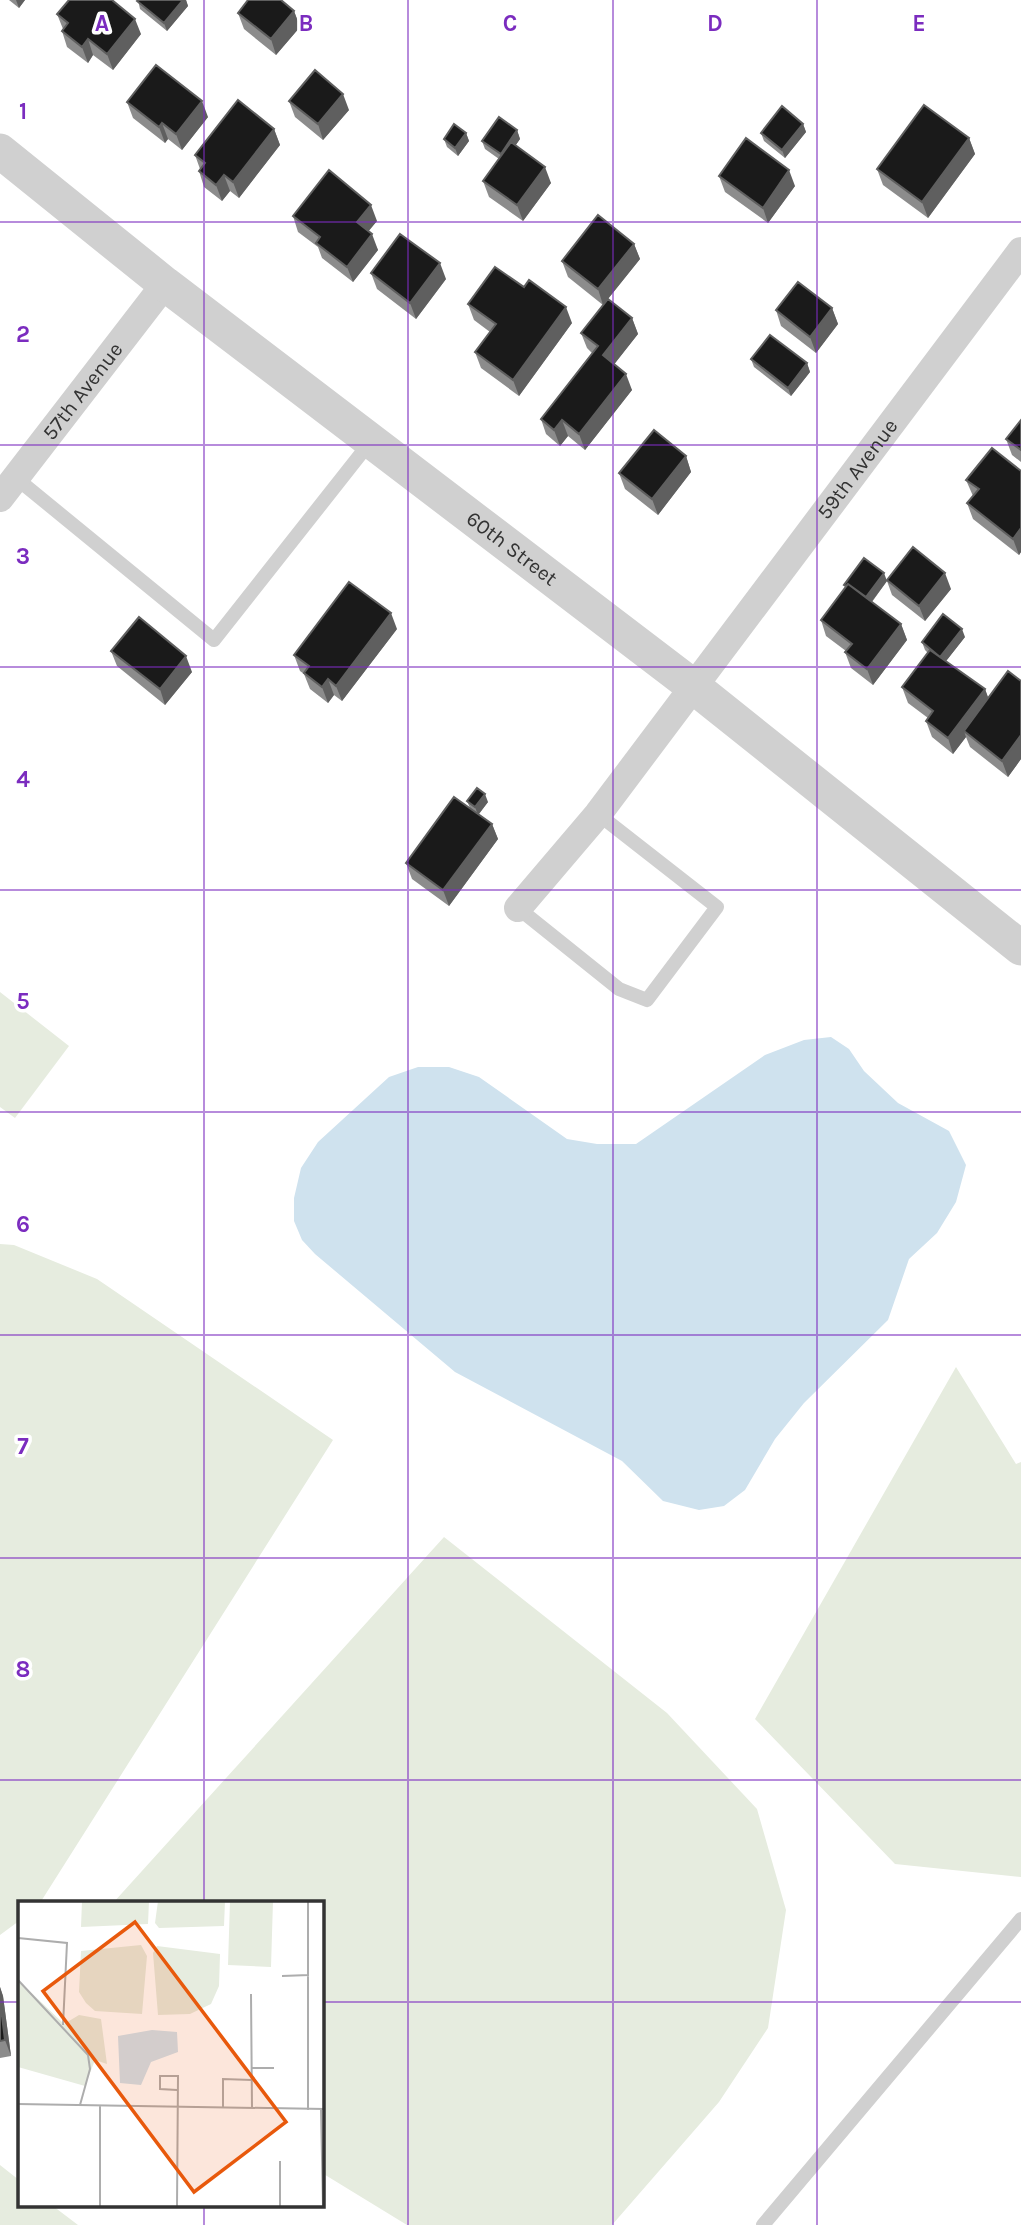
<svg xmlns="http://www.w3.org/2000/svg" width="1021" height="2225" font-family="Karla,sans-serif">
	<style>
		.green { fill: #e6ecdf }
		.water { fill: #cfe2ee }
		.lines { fill: none; stroke-linecap: round; stroke-linejoin: round }
		.service { stroke: #d0d0d0; stroke-width: 14 }
		.minor { stroke: #d0d0d0; stroke-width: 28 }
		.tertiary { stroke: #d0d0d0; stroke-width: 35 }
		.wall { fill: #8c8c8c }
		.shaded-wall { fill: #5f5f5f }
		.building { fill: #1a1a1a; stroke: #5f5f5f; stroke-width: 2 }
		.grid { fill: none; stroke: #7b2cbf; stroke-width: 2; stroke-opacity: 0.55 }
		.labels { text-anchor: middle; dominant-baseline: central; stroke-width: 7; stroke-linejoin: round; paint-order: stroke }
		.street-label { font-size: 21px; fill: #333; stroke: #fff }
		.inset-road { fill: none; stroke: #adadad; stroke-width: 2 }
		.view { fill: #e8590c; fill-opacity: 0.15; stroke: #e8590c; stroke-width: 3.5 }
		.inset-edge { fill: none; stroke: #333; stroke-width: 3.5 }
		.grid-label { font-size: 23px; text-anchor: middle; font-weight: bold; fill: #7b2cbf; stroke: #fff; stroke-width: 7; stroke-linejoin: round; paint-order: stroke }
	</style>
	<rect width="100%" height="100%" fill="#fff"/>
	<path class="green" d="M0,992L69,1046L15,1118L0,1107Z
		M0,1244L14,1245L97,1279L333,1440L40,1903H19V1921L0,1935Z
		M956,1367L1016,1464L1021,1462V1877L895,1864L755,1719Z
		M444,1537L667,1713L757,1809L786,1910L768,2028L719,2102L612,2225H407L322,2173V1903H113Z
		M0,2165L19,2180V2206H53L78,2225H0Z"/>
	<path class="water" d="M831,1037L849,1049L864,1071L898,1103L949,1131L966,1165L956,1202L937,1233L909,1259L888,1320L804,1403L775,1439L745,1490L724,1506L699,1510L663,1501L622,1461L455,1372L315,1254L302,1240L294,1221V1198L301,1168L318,1142L389,1077L418,1067H449L479,1077L567,1139L597,1144H636L765,1055L804,1040Z"/>
	<g class="lines">
		<path class="service" d="M16,478L214,640L371,441
			M518,908L619,989L647,1000L717,907L598,814
			M763,2225L1021,1919"/>
		<g class="minor">
			<path id="s1" d="M0,498L165,284"/>
			<path id="s2" d="M518,908L598,814L1021,251"/>
		</g>
		<path class="tertiary" id="s3" d="M0,151L165,284L694,687L1021,948"/>
	</g>
	<path class="wall" d="M9,0H25L19,8Z
		M138,0H186L188,6L167,31L140,9Z
		M294,11L300,27L276,55L244,29L238,13Z
		M57,14L141,34L113,70L93,55L88,63L67,47L62,31L63,29Z
		M289,101L349,110L323,140L295,117Z
		M127,102L208,117L182,150L168,139L165,143L133,118Z
		M803,124L806,132L785,158L764,141L761,133Z
		M274,129L280,145L239,198L230,191L222,201L204,187L199,171L200,169L195,155Z
		M517,130L520,139L515,146L551,183L523,221L489,197L483,181L499,159L485,149L482,141Z
		M466,133L469,141L458,156L447,147L444,139Z
		M969,138L975,154L928,218L883,185L877,169Z
		M719,176L795,186L768,223L725,192Z
		M293,216L377,221L368,231L378,250L353,282L322,258L318,247L298,232Z
		M634,244L640,259L608,299L632,318L638,334L614,364L632,390L585,450L568,436L560,446L546,434L541,419L592,353L587,348L581,333L603,305L568,277L562,261Z
		M371,273L446,279L416,319L377,289Z
		M468,304L572,323L519,396L481,368L475,352L490,332L474,320Z
		M832,308L838,324L816,353L781,326L776,310Z
		M751,359L807,363L810,372L791,396L754,367Z
		M1021,420V462L1012,455L1006,439Z
		M686,456L691,472L658,515L625,489L619,473Z
		M1021,471V552L1019,555L973,519L967,503L973,496L966,480Z
		M887,580L951,589L925,621L892,595L887,581L872,602L901,624L907,640L873,685L851,668L845,652L846,651L826,636L821,620L845,588L844,585Z
		M397,629L342,701L334,695L328,703L310,689L304,674L300,671L294,655Z
		M965,637L946,661L985,689L988,698L1021,681V759L1008,777L970,747L966,737L953,754L932,737L926,721L928,718L908,703L902,687L928,653L925,650L922,642Z
		M111,651L192,672L165,705L117,666Z
		M467,801L488,802L479,814L492,824L498,839L449,906L412,879L406,863L470,808Z
		M0,1987L3,1996L11,2056L0,2058Z"/>
	<path class="shaded-wall" d="M16,0H25L19,8Z
		M183,0H186L188,6L167,31L164,23Z
		M294,11L300,27L276,55L271,39Z
		M135,19L141,34L113,70L107,54Z
		M88,39L93,55L88,63L82,47Z
		M343,94L349,110L323,140L318,124Z
		M202,101L208,117L182,150L176,134Z
		M162,123L168,139L165,143L159,127Z
		M803,124L806,132L785,158L782,150Z
		M274,129L280,145L239,198L233,182Z
		M517,130L520,139L504,162L501,154Z
		M466,133L469,141L458,156L455,148Z
		M969,138L975,154L928,218L922,202Z
		M545,167L551,183L523,221L517,205Z
		M789,170L795,186L768,223L763,208Z
		M224,175L230,191L222,201L216,185Z
		M371,205L377,221L363,238L357,222Z
		M372,234L378,250L353,282L347,267Z
		M634,244L640,259L603,305L598,289Z
		M440,263L446,279L416,319L410,303Z
		M566,307L572,323L519,396L513,380Z
		M832,308L838,324L816,353L810,337Z
		M632,318L638,334L609,371L603,355Z
		M807,363L810,372L791,396L788,388Z
		M626,374L632,390L585,450L579,434Z
		M562,420L568,436L560,446L554,430Z
		M686,456L691,472L658,515L652,499Z
		M1021,528V552L1019,555L1013,539Z
		M884,573L887,581L867,608L864,600Z
		M945,573L951,589L925,621L919,606Z
		M391,613L397,629L342,701L336,686Z
		M901,624L907,640L873,685L867,669Z
		M962,629L965,637L943,665L940,657Z
		M186,656L192,672L165,705L160,689Z
		M328,679L334,695L328,703L322,687Z
		M985,689L991,705L964,731L966,737L953,754L948,738Z
		M1021,735V759L1008,777L1002,761Z
		M485,794L488,802L478,815L475,807Z
		M492,824L498,839L449,906L443,890Z
		M0,1987L3,1996L11,2056L5,2040L0,2000Z"/>
	<path class="building" d="M69,0H112L135,19L107,54L88,39L82,47L62,31L68,23L57,14Z
		M138,0H183L164,23L137,1Z
		M248,0H281L294,11L271,39L238,13Z
		M156,65L202,101L176,134L162,123L159,127L127,102Z
		M315,70L343,94L318,124L289,101Z
		M238,100L274,129L233,182L224,175L216,185L199,171L205,163L195,155Z
		M924,105L969,138L922,202L877,169Z
		M782,106L803,124L782,150L761,133Z
		M499,117L517,130L501,154L482,141Z
		M454,124L466,133L455,148L444,139Z
		M746,138L789,170L763,208L719,176Z
		M511,142L545,167L517,205L483,181Z
		M329,170L371,205L357,222L372,234L347,267L316,243L320,237L293,216Z
		M598,215L634,244L598,289L562,261Z
		M400,234L440,263L410,303L371,273Z
		M495,267L524,287L529,280L566,307L513,380L475,352L496,324L468,304Z
		M798,282L832,308L810,337L776,310Z
		M608,299L632,318L603,355L626,374L579,434L562,420L554,430L541,419L598,346L581,333Z
		M770,335L807,363L788,388L751,359Z
		M1021,420V450L1006,439Z
		M654,430L686,456L652,499L619,473Z
		M992,448L1021,471V528L1013,539L967,503L979,489L966,480Z
		M913,547L945,573L919,606L887,580Z
		M864,558L884,573L866,597L848,584L846,586L844,585Z
		M349,582L391,613L336,686L328,679L322,687L304,673L309,666L294,655Z
		M848,584L901,624L867,669L845,652L852,644L821,620Z
		M943,614L962,629L940,657L922,642Z
		M139,617L186,656L160,689L111,651Z
		M930,650L985,689L948,738L926,721L933,711L902,687Z
		M1008,671L1021,681V735L1002,761L964,731Z
		M477,788L485,794L475,807L467,801Z
		M454,797L492,824L443,890L406,863Z
		M0,2000L5,2040L0,2041Z"/>
	<path class="grid" d="M204,0V1903M408,0V2225M613,0V2225M817,0V2225M0,222H1021M0,445H1021M0,667H1021M0,890H1021M0,1112H1021M0,1335H1021M0,1558H1021M0,1780H1021M0,2002H19M322,2002H1021M204,2206V2225"/>
	<g class="labels">
		<g class="street-label">
			<text stroke="none"><textPath href="#s1" startOffset="135">57th Avenue</textPath></text>
			<text stroke="none"><textPath href="#s2" startOffset="555">59th Avenue</textPath></text>
			<text stroke="none"><textPath href="#s3" startOffset="648">60th Street</textPath></text>
		</g>
	</g>
	<g transform="translate(18 1901)">
		<rect width="306" height="306" fill="#fff"/>
		<path d="M64,0H131L130,23L63,26ZM140,0H207L206,25L141,27L137,22ZM212,0H255L253,66L210,64ZM123,44L129,55L124,113L77,110L68,102L61,91L63,50ZM139,45L202,53L201,85L193,103L172,113L140,114L135,52ZM0,79L46,123L61,114L83,118L89,163L77,159L67,185L0,166Z" fill="#e6ecdf"/>
		<path d="M134,129L159,131L160,151L133,161L123,184L102,182L100,135Z" fill="#cfe2ee"/>
		<path class="inset-road" d="M290,0V209M0,37L49,42L45,124M264,75L291,74M0,79L70,154L72,168L62,204M233,93L234,207M234,167H256M159,189L142,188V175H160L159,306M0,203L307,208M205,207V178L234,179M303,208L305,306M82,306V204M262,306V260"/>
		<path class="view" d="M117,21L268,221L176,291L25,90Z"/>
		<rect width="306" height="306" class="inset-edge"/>
	</g>
	<g class="grid-label">
		<text x="102" y="31">A</text>
		<text x="306" y="31">B</text>
		<text x="510" y="31">C</text>
		<text x="715" y="31">D</text>
		<text x="919" y="31">E</text>
		<text x="23" y="119">1</text>
		<text x="23" y="342">2</text>
		<text x="23" y="564">3</text>
		<text x="23" y="787">4</text>
		<text x="23" y="1009">5</text>
		<text x="23" y="1232">6</text>
		<text x="23" y="1454">7</text>
		<text x="23" y="1677">8</text>
	</g>
</svg>
